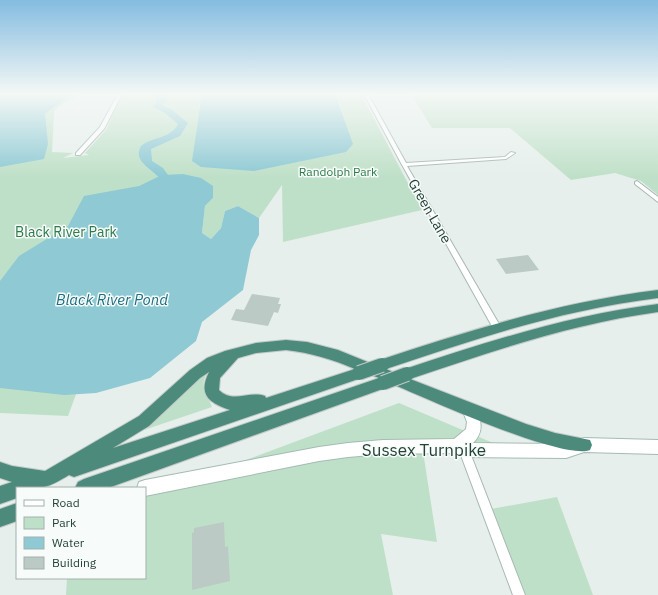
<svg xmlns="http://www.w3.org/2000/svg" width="658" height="595" font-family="'IBM Plex Sans',sans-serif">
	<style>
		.green { fill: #bfe0c8 }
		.water { fill: #8ec9d4 }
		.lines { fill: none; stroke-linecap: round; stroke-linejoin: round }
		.river { fill: #8ec9d4; fill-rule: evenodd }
		.building { fill: #bbcac4 }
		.minor-casing { stroke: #a8b8b2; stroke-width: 2 }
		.secondary-casing { stroke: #a4bbb3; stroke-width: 2 }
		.trunk-casing { stroke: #c2cac8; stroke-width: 2 }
		.minor { fill: #fff; fill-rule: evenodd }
		.secondary { fill: #fff; fill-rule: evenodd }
		.trunk { fill: #4c8a7c; fill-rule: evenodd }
		.trunk-bridge-casing { stroke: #c2cac8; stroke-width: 16; stroke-linecap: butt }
		.trunk-bridge { stroke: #4c8a7c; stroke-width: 14 }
		.labels { text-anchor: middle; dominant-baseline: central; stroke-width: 3; stroke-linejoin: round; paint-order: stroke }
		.far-park-label { font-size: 12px; fill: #2d7a4b; stroke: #f7fbf9 }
		.street-label { font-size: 14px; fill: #24423a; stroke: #f7fbf9 }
		.park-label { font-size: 14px; fill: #2d7a4b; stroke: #f7fbf9 }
		.water-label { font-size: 15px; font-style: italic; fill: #1c6f80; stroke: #f7fbf9 }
		.near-street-label { font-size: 17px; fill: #24423a; stroke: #f7fbf9 }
	</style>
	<rect width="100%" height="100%" fill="#e6efeb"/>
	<path class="green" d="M0,94H82L59,106L54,112L52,152L73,153L63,158L89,155L85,153L106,130L122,94H361L422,210L283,242L282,185L259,218L238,206L225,211L221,228L211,239L202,233L205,206L213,198L156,178L68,416L0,413Z
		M411,94H658V195L641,181L615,173L571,180L510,128H432Z
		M209,369C198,389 206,390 212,407L138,432Z
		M399,403L498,445H422L437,542L381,534L393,595H66L67,578H145V495L216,471Z
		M557,497L593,595H522L491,509Z"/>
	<path class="water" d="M0,94H72L45,114L48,144L44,159L0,167Z
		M202,94H335L353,144L346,152L254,171L201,167L192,161Z
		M183,174L201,178L213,186V198L205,206L202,233L211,239L221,228L225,211L238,206L259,218V235L251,250L243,290L202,322L196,341L150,378L96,393L64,395L0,388V281L19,256L68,226L84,196L139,186L162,175Z"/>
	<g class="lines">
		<path class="river" d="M156,94H166L167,100L163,106L171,109L188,123L180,136L151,149L152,161L163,168L168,175L166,178C159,179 158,176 153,172C145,165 134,158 141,146C153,136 171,139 178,124L165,113L153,107L157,100Z"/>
	</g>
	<path class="building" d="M528,255L539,270L506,274L496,259Z
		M252,294L280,298L278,304H281L278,313L274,312L268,326L231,320L236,309L244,310Z
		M224,522L225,547L228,546L230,581L192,590V533L194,532V528Z"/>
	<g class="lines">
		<defs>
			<path id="minor" d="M118,94H122L104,129L80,155H76V153L100,127Z
				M364,94H368L406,163L505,157L511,152L515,153L506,159L407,166L499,324L500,326L499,328H493L401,163Z
				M637,181L658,197V202L635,184V182Z
				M464,446L467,447L469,450L525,595H513L459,450L461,447Z"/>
			<path id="secondary" d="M469,403L474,405C481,419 485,431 473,443L566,444L584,438L658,440V454L584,452L566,458L464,457L455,453L383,454L348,457L319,461L145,496V488H137L139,482L145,480L319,447L348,443L383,440L454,439L466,429L467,422L462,409L464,405Z"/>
			<path id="trunk" d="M658,290V298C561,310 478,338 386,369L400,375L402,370C486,342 570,315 658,304V312C571,324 493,351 410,379L526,424L555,433L590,440L592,445L590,450C563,461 423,397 390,383L388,387L108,488H75L78,482L84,479L379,378L366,373L364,377L74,477L69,475C46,489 44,488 17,488V498L0,504V486L12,482L0,478V462L12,466L45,471L139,416L190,370L207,358L225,351L256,343L286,340L307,342L338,350L375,365L377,361C469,330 561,302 658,290ZM286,350C311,353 332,359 355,369L266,398L265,396C249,390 233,404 219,390L220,378L238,358L256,353ZM209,372C198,394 208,403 230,410L113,448L149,426L200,378Z
				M17,503V521L0,527V509Z"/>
		</defs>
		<use href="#minor" class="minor-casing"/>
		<use href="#secondary" class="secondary-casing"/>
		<use href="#trunk" class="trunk-casing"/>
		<use href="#minor" class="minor"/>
		<use href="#secondary" class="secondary"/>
		<use href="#trunk" class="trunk"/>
		<defs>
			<path id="trunk-bridge" d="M359,373L382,365
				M383,383L407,374"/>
		</defs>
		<use href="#trunk-bridge" class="trunk-bridge-casing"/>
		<use href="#trunk-bridge" class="trunk-bridge"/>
	</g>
	<linearGradient id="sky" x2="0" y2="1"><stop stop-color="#84bce0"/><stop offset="0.53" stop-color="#f4f8f6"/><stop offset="1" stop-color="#f4f8f6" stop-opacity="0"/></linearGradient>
	<rect width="658" height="177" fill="url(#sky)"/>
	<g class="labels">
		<g class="far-park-label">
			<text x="338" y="171">Randolph Park</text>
		</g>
		<g class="street-label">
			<text transform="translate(430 211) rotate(60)">Green Lane</text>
		</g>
		<g class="park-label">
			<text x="66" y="232">Black River Park</text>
		</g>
		<g class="water-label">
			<text x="112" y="299">Black River Pond</text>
		</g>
		<g class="near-street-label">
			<text x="424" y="450">Sussex Turnpike</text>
		</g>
	</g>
	<rect x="16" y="487" width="130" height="92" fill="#f7fbf9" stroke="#a3b1ad"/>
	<rect x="24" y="500" width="20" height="6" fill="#ffffff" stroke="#a3b1ad"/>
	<text x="52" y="507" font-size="12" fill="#24423a">Road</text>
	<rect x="24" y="517" width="20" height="12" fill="#bfe0c8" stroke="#a3b1ad"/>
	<text x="52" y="527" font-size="12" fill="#24423a">Park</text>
	<rect x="24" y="537" width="20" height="12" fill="#8ec9d4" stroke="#a3b1ad"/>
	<text x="52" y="547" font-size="12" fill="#24423a">Water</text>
	<rect x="24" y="557" width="20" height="12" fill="#bbcac4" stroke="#a3b1ad"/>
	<text x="52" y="567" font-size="12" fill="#24423a">Building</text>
</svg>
